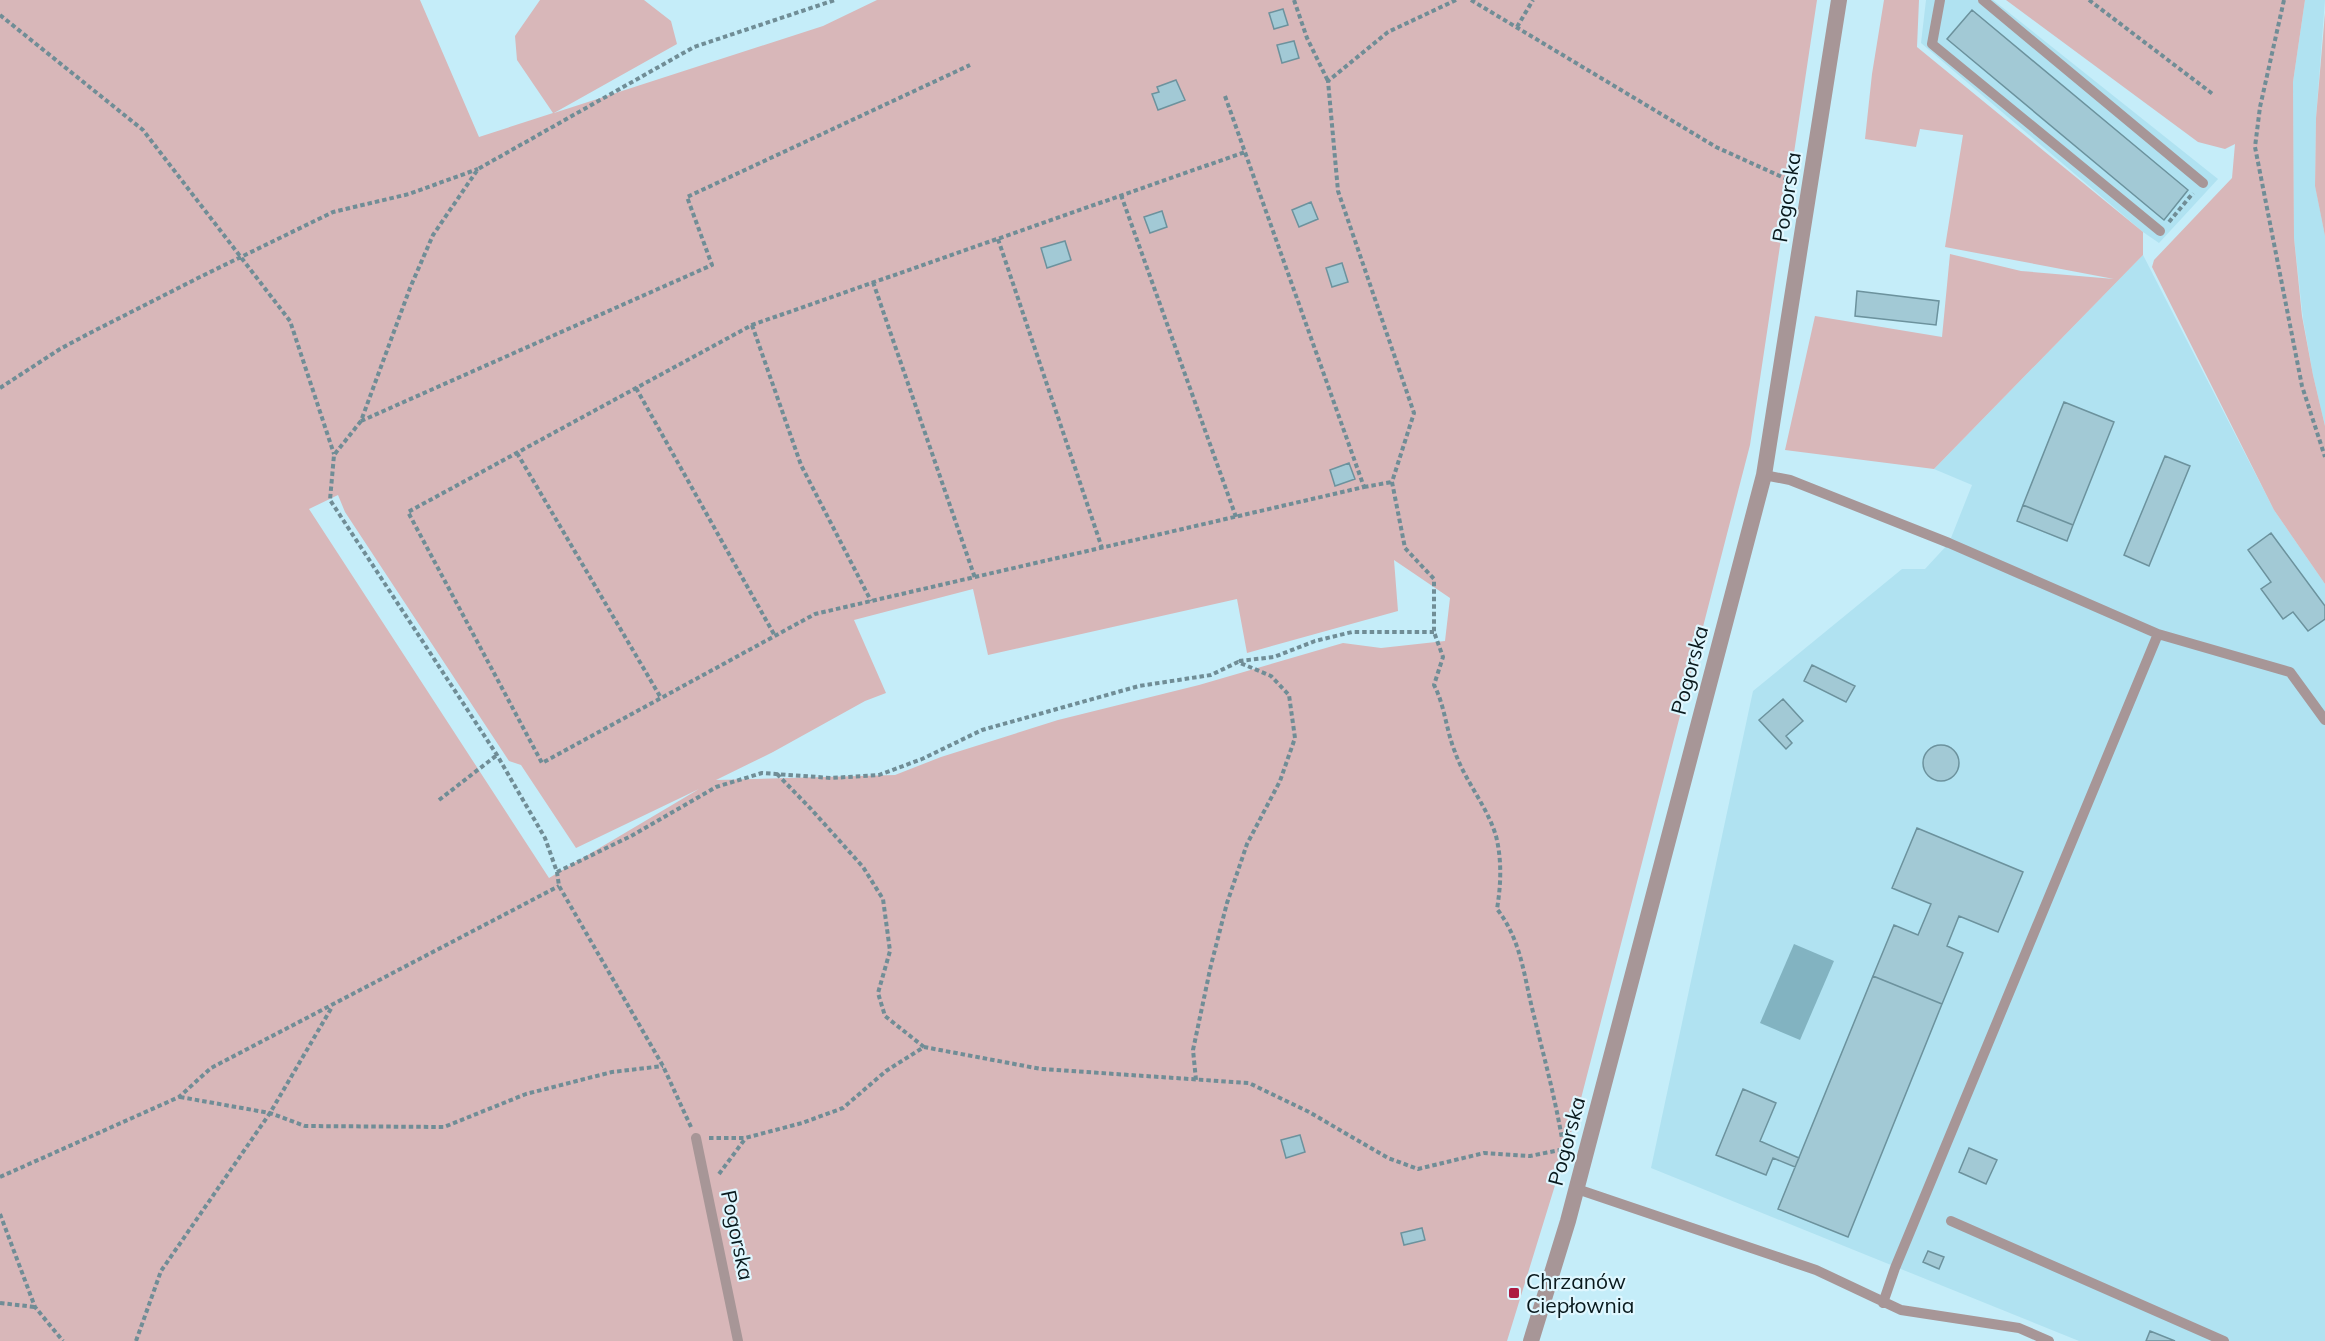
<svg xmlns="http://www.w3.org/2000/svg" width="2325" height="1341" font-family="Mulish,sans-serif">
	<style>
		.built { fill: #b0e2f1 }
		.green { fill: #d8b7b9; fill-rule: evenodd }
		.water { fill: #82b3c1 }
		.building { fill: #a2c9d5; stroke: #6c929d; stroke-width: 1.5 }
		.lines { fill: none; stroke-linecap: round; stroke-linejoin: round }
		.path { stroke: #708d96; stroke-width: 4; stroke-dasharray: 4.5 3; stroke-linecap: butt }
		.service { stroke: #a79697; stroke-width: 10 }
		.tertiary { stroke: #a79697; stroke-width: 16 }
		.poi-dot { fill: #ae1a41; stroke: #dff7ff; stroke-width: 2 }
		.labels { text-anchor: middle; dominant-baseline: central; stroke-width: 4.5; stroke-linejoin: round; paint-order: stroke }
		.street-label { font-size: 21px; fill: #09191d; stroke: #dff7ff }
		.poi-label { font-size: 21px; fill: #09191d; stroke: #dff7ff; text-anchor: start }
	</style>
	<rect width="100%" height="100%" fill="#c5edf9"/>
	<path class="built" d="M1926,0H1993L2218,179L2159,243L2143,232L1921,43Z
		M2305,0H2325L2316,118L2315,185L2325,236V426L2313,375L2303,319L2294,238L2293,82Z
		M2143,255L2274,510L2325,584V1341H2079L1651,1168L1753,691L1902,569H1925L1949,543L1972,485L1934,469Z"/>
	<path class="green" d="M0,0H420L479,137L553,113L517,60L515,36L540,0H644L671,21L677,44L554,113L823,26L877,0H1817L1750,445L1577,1114L1507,1341H0ZM338,495L345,512L509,761L521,765L576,848L699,789L549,878L309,509ZM1394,560L1450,598L1445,641L1381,648L1343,643L1199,685L1058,720L941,757L895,775L716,780L773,752L865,701L886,693L854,620L973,589L988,655L1237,599L1247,653L1398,611Z
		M1884,0H1919L1917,47L2143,232V255L1934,469L1785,450L1815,316L1942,337L1950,254L2021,271L2114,279L1945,247L1963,135L1920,129L1916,147L1865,139L1872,74Z
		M2006,0H2305L2293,82L2294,238L2302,316L2313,375L2325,426V584L2274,510L2152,267L2154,260L2232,178L2235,144L2225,149L2198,142Z
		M2325,13V236L2315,186L2316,118Z"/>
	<path class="water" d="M1794,944L1834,961L1800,1040L1760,1023Z"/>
	<path class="building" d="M1283,9L1288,25L1274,29L1269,13Z
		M1972,10L2188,190L2164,220L1947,39Z
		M1294,41L1299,58L1282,63L1277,45Z
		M1176,80L1185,100L1158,110L1152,94L1159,92L1157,87Z
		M1311,202L1318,219L1299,227L1292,210Z
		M1162,211L1167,227L1150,233L1144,217Z
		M1065,241L1071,260L1047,268L1041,248Z
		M1342,263L1348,282L1332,287L1326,268Z
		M1857,291L1939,301L1936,325L1855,316Z
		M2064,402L2114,422L2073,525L2023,505Z
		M2165,456L2190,466L2149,566L2124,555Z
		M1349,463L1355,479L1335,486L1330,470Z
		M2023,505L2073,525L2067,541L2017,521Z
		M2271,533L2325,606V619L2308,631L2293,612L2283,619L2261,589L2271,582L2248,550Z
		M1812,665L1855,686L1846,702L1804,681Z
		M1783,699L1803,721L1786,736L1792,743L1786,749L1759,720Z
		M1923 763a18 18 0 1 1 36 0a18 18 0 1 1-36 0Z
		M1917,828L2023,872L1998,932L1959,916L1947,946L1963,953L1942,1004L1873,976L1894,925L1918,935L1931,904L1892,888Z
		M1873,976L1942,1004L1848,1237L1778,1209Z
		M1743,1089L1776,1103L1760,1141L1799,1158L1795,1167L1773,1158L1766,1175L1716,1155Z
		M1300,1135L1305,1152L1286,1158L1281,1140Z
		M1969,1148L1997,1160L1986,1184L1959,1172Z
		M1422,1228L1425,1240L1404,1245L1401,1233Z
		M1928,1251L1944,1257L1939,1269L1923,1262Z
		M2150,1331L2175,1341H2146Z"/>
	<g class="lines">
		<path class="path" d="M1294,0L1307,38L1328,81
			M1456,0L1388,32L1328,81L1338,191L1414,413L1392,482L1405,548L1434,579V632L1443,657L1434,685C1445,706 1446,730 1455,752C1465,781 1487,806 1496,836C1502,860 1501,885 1497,909C1522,941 1524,978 1534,1016C1545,1061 1557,1105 1564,1151
			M1471,0L1716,147L1793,182
			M2089,0L2214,95
			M2284,0L2260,107L2255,147L2302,386L2325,457
			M0,15L143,130L290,321L334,454
			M1517,27L1533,0
			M1225,96L1364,487L815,614L542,763L408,512L752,325L1245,152
			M1121,195L1236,517
			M2169,222L2193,193
			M998,239L1102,548
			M873,282L975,578
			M752,325L801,465L871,601
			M0,388L60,349L88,334L202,276L333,212L409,194L478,169
			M636,388L775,636
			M361,421L712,265L687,197L970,65
			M517,453L661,698
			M1364,487L1392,482
			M1239,661L1274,657L1315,641L1352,632H1434
			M777,774L811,809L863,867L883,899L890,951L878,993L885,1016L924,1047
			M439,800L497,755
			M557,872L631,836L716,787L762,773L831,778L879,775L922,759L982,730L1139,686L1211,675L1238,662L1271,676L1289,695L1295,738L1280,781L1247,844L1227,903L1211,965L1193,1050L1196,1080
			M180,1097L270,1113L305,1126L444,1127L526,1094L612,1072L663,1066
			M691,1127L663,1066L559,886L557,872L545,838L497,755L330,500L334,455L361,421L410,288L433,235L478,169L694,47L835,0
			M709,1138H745L802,1123L843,1108L886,1071L924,1047L1041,1069L1249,1083L1309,1112L1388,1158L1418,1169L1484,1153L1530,1156L1560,1150L1568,1152
			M719,1174L745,1139
			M0,1177L179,1097L211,1068L559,886
			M0,1214L35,1307L63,1341
			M0,1303L35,1307
			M136,1341L161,1271L270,1113L332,1007"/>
		<path class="service" d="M1940,0L1932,44L2160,231
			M1983,0L2203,183
			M1764,475L1790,480L1949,543L2158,634L1895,1268L1883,1303
			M2158,634L2290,672L2325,720
			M696,1138L738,1341
			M1577,1189L1816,1270L1901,1310L2019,1328L2049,1341
			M1951,1221L2224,1341"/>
		<path class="tertiary" d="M1531,1341L1568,1221L1764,475L1839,0"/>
	</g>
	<rect class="poi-dot" x="1508" y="1287" width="12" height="12" rx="3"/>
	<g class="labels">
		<g class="street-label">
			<text transform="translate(1786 197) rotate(-81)">Pogorska</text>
			<text transform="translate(1689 670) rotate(-75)">Pogorska</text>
			<text transform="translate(1566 1141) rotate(-75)">Pogorska</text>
			<text transform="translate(738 1235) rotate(78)">Pogorska</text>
		</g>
		<g class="poi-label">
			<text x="1526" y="1281">Chrzanów<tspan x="1526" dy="24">Ciepłownia</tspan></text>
		</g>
	</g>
</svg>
